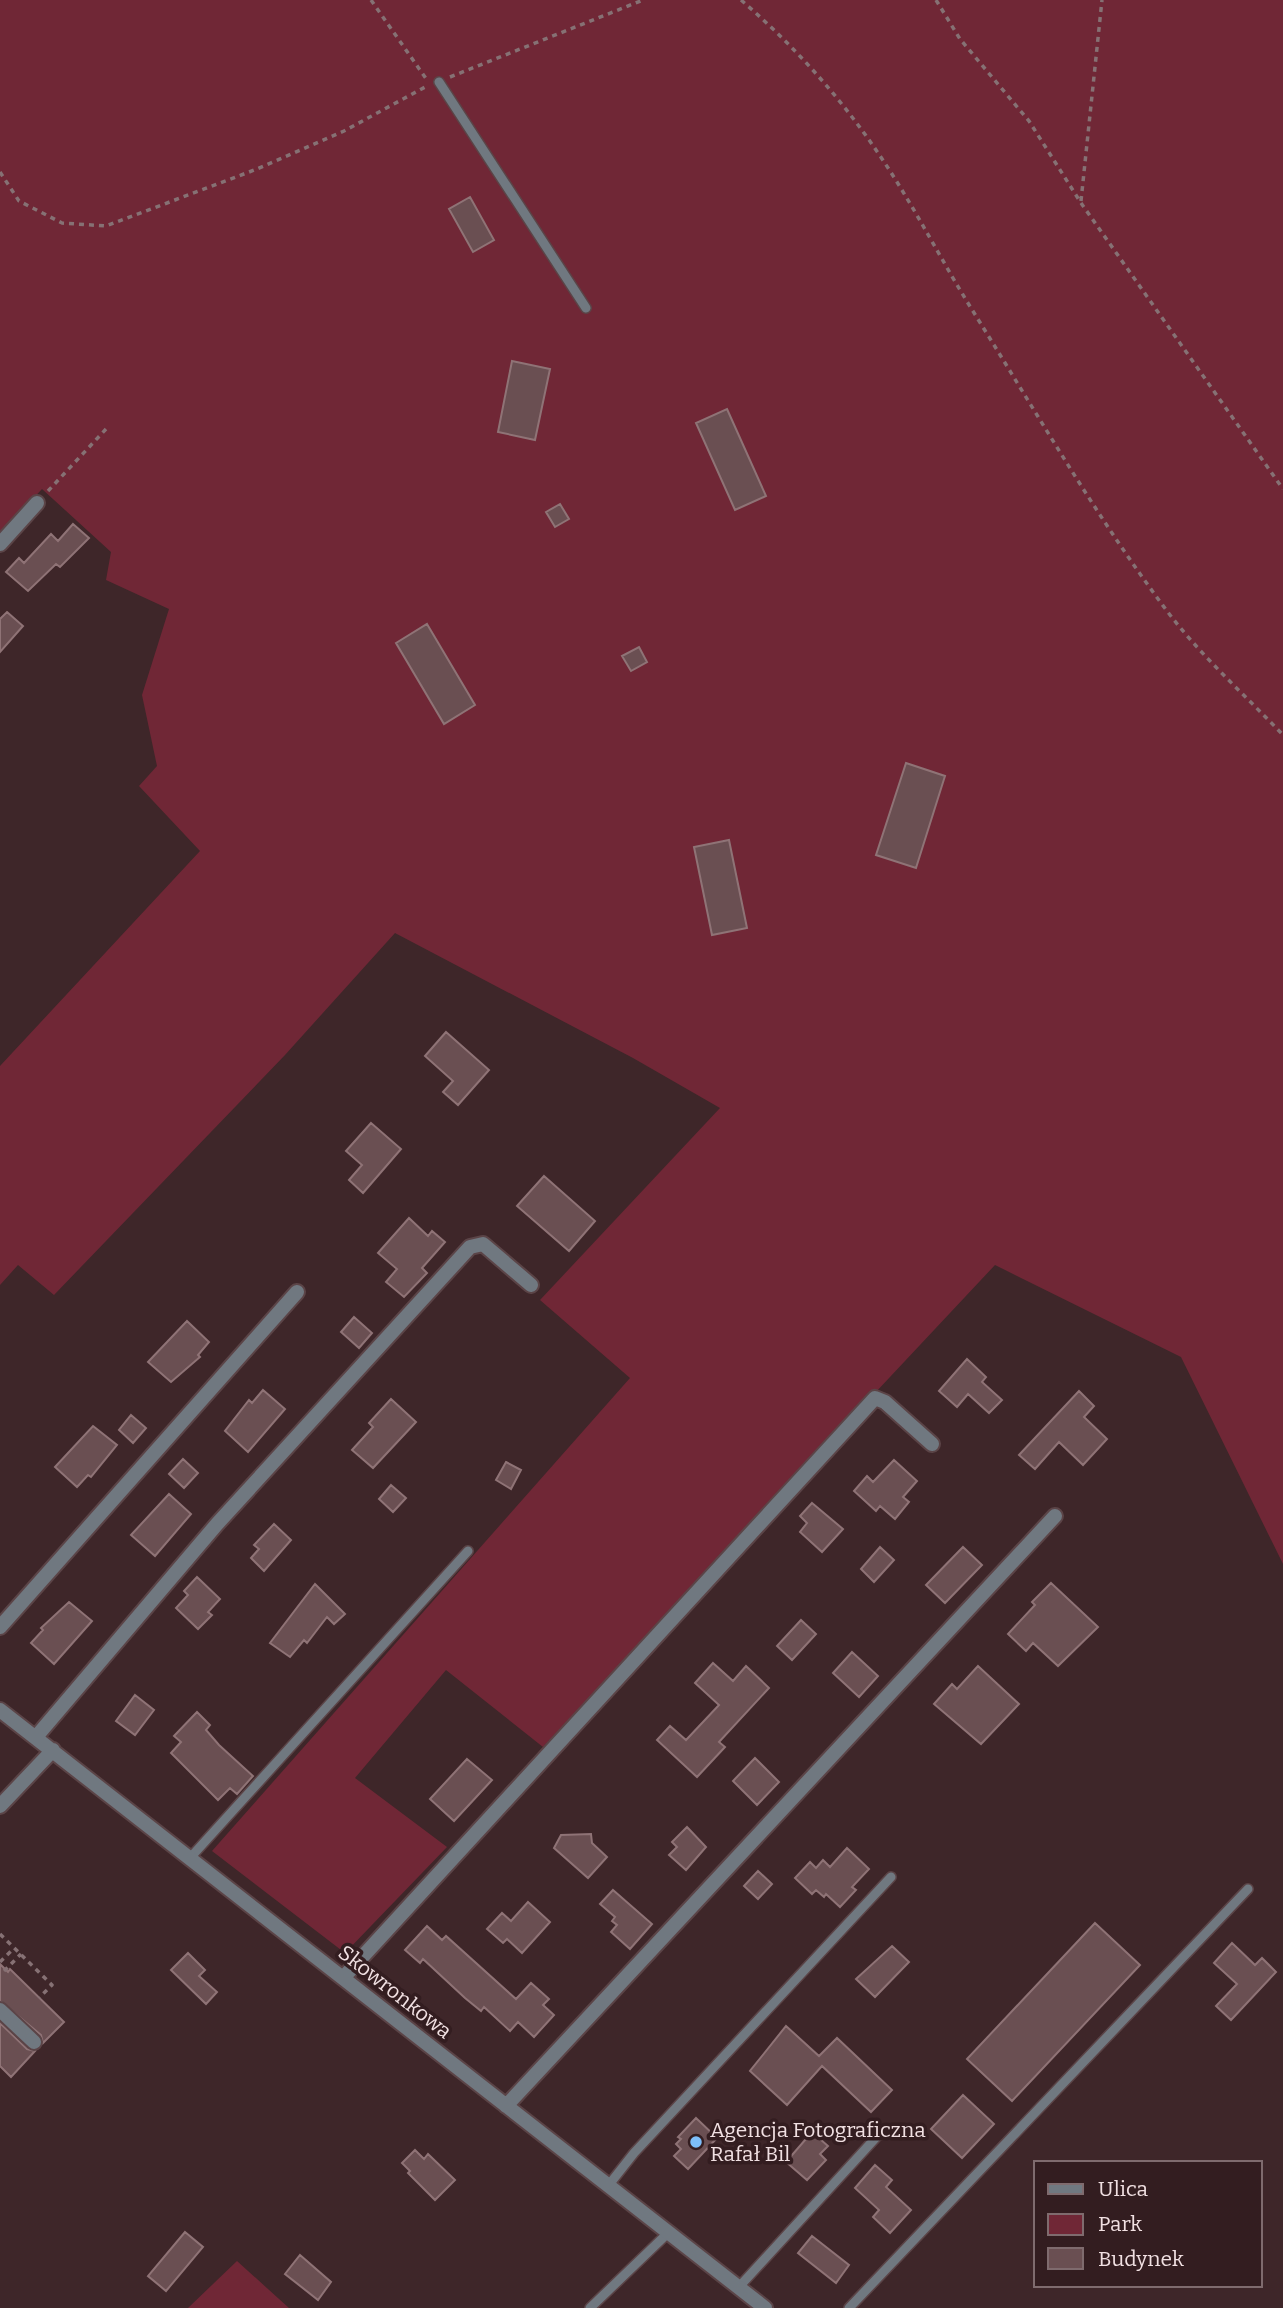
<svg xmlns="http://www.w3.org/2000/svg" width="1283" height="2308" font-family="Bitter,serif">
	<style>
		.green { fill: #702736 }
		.building { fill: #6a4f52; stroke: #8f7376; stroke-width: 2 }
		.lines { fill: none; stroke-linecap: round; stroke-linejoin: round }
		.service-casing { stroke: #5b4447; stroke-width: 12 }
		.minor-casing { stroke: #5b4447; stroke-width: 18 }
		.path { stroke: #867174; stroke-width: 3.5; stroke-dasharray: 5 5; stroke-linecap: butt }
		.service { stroke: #707880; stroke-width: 9 }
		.minor { stroke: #707880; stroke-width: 14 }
		.poi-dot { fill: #7dbef9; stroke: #331d20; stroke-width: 2.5 }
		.labels { text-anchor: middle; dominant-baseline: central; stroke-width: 7; stroke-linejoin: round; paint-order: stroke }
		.street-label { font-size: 21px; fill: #f1e0e2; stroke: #331d20 }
		.poi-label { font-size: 21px; fill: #f1e0e2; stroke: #331d20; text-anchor: start }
	</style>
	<rect width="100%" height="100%" fill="#3e2629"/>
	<path class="green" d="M0,0H1283V1564L1181,1357L995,1265L543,1747L446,1670L355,1778L447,1847L345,1953L212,1851L630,1378L540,1300L720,1108L633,1058L395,933L285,1055L54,1295L18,1265L0,1285V1066L200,851L139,786L157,766L142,695L169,609L106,580L111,552L42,489L0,534Z
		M237,2261L289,2308H188Z"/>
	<path class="building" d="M470,197L494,240L473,252L449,209Z
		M512,361L550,369L535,440L498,432Z
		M727,409L766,496L735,510L696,423Z
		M560,504L569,519L555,527L546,512Z
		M73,524L89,538L60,567L56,564L28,591L6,572L19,558L24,563L51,534L58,541Z
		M7,612L23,626L0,652V619Z
		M427,624L475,705L444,724L396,643Z
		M639,647L647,662L631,671L622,656Z
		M906,763L945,776L916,868L876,855Z
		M729,840L747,928L712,935L694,847Z
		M446,1032L489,1070L458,1105L443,1092L453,1081L425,1056Z
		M371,1123L401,1149L363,1193L349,1180L362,1165L346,1151Z
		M544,1176L595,1221L569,1251L517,1206Z
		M409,1218L428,1236L432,1231L445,1242L422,1268L427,1273L404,1297L386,1282L397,1269L378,1253Z
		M354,1317L372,1333L359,1348L341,1332Z
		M187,1321L209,1342L198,1355L200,1357L171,1382L148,1362Z
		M967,1359L986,1377L982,1382L1002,1400L989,1413L968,1394L957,1407L939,1391Z
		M263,1390L285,1409L248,1452L225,1431L249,1400L252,1403Z
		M1079,1391L1094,1406L1084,1417L1107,1439L1083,1465L1059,1442L1035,1469L1019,1455Z
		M391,1399L416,1422L373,1468L352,1450L373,1427L369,1423Z
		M131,1415L146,1428L133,1443L119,1430Z
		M93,1426L117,1445L91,1477L88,1475L77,1487L55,1467Z
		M183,1459L198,1473L184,1488L169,1474Z
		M894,1460L917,1481L903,1497L909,1502L895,1519L880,1506L876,1511L854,1491L867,1476L873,1482Z
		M506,1462L521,1470L511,1489L496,1480Z
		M391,1485L406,1498L393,1512L379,1499Z
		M169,1494L191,1514L155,1556L131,1535Z
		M812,1503L843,1529L822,1552L800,1532L807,1523L800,1516Z
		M274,1524L291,1540L264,1571L251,1558L259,1549L254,1545Z
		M880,1547L894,1560L874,1582L861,1569Z
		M963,1547L982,1565L945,1603L926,1585Z
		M197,1577L220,1599L208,1612L212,1615L198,1629L176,1608L188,1595L184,1591Z
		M1051,1583L1098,1627L1058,1666L1033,1643L1026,1651L1008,1634L1035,1605L1032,1602Z
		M315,1584L345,1614L334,1624L327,1617L307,1643L304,1640L290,1657L270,1643Z
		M69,1602L92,1621L54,1664L31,1643L43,1630L41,1628Z
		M801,1620L816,1634L792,1660L777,1646Z
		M852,1652L878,1676L859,1697L833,1673Z
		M713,1663L733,1681L746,1666L769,1688L719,1742L725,1747L697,1777L657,1740L670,1726L686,1740L719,1705L695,1683Z
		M978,1666L1019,1704L981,1744L934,1704L952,1684L957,1689Z
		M135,1695L154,1710L135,1735L116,1721Z
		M197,1712L210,1725L206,1730L219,1745L253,1776L237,1794L230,1788L218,1800L171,1753L181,1742L174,1736Z
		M755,1758L779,1782L757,1805L733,1781Z
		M467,1759L492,1780L454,1821L430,1799Z
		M687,1827L706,1847L686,1870L669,1855L677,1847L672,1842Z
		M591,1834L592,1843L607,1857L588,1878L554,1848L561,1835Z
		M847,1848L869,1869L852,1887L856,1890L840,1907L826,1894L824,1897L816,1890L812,1894L795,1878L810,1862L816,1868L823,1860L830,1867Z
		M758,1871L772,1884L758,1899L744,1886Z
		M613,1890L652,1924L630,1949L611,1932L617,1925L612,1921L615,1917L600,1904Z
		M528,1902L550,1922L522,1953L507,1939L503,1943L487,1929L502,1913L511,1921Z
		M1095,1923L1140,1965L1012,2101L967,2059Z
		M427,1926L442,1940L446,1936L516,1999L531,1983L549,1999L543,2005L554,2015L534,2037L518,2022L510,2031L484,2007L481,2011L465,1998L423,1959L420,1963L405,1950Z
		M1232,1943L1255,1965L1262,1958L1276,1972L1231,2020L1216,2006L1237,1984L1214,1963Z
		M892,1946L909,1962L875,1997L856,1979Z
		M188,1953L205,1970L199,1976L217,1992L206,2004L171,1970Z
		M0,1964L8,1972L10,1969L64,2022L43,2043L41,2035L0,2001Z
		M0,2023L27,2049L35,2051L11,2077L0,2066Z
		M786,2026L819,2056L837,2038L892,2090L871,2112L822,2066L787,2105L750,2071Z
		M963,2095L994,2124L962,2158L931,2129Z
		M696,2118L717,2138L688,2169L674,2156L681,2149L676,2144L681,2139L678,2137Z
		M812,2132L828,2146L820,2154L826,2160L807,2180L786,2162Z
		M415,2150L424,2159L428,2154L455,2180L435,2200L408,2173L410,2171L402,2163Z
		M875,2165L892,2180L886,2187L911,2210L890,2233L873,2217L879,2210L855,2188Z
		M185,2232L203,2247L166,2291L148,2276Z
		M812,2236L849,2265L836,2283L798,2253Z
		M300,2255L331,2282L318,2300L285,2274Z"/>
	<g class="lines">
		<defs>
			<path id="service" d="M439,82L586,308
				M190,1858L468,1551
				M608,2186L634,2153L891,1877
				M738,2288L881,2132
				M590,2308L668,2233
				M849,2308L1248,1889"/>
			<path id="minor" d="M0,544L37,503
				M0,1627L297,1292
				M0,1710L765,2308
				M36,1737L217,1524L470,1247L483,1244L531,1285
				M0,1806L53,1750
				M343,1978L875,1398L885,1402L932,1444
				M0,2010L34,2042
				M506,2106L1055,1516"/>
		</defs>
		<use href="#service" class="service-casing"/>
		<use href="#minor" class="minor-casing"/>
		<path class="path" d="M371,0L427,80
			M741,0C799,50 849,107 890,171C919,216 943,263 971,308C1035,410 1095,515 1167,611C1201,656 1244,694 1283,735
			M936,0L960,39L1029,121L1081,203L1283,489
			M450,77L643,0
			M0,172L19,201L62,223L106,226L257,169L344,131L427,86
			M1081,201L1102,0
			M48,491L106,429
			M0,1934L52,1985L39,1998
			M0,1962L14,1948
			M4,1971L21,1954"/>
		<use href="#service" class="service"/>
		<use href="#minor" class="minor"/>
	</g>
	<circle class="poi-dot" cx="696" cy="2142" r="7"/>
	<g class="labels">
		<g class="street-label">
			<text transform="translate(395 1992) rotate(38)">Skowronkowa</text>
		</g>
		<g class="poi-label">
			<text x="710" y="2130">Agencja Fotograficzna<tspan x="710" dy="24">Rafał Bil</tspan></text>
		</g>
	</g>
	<rect x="1034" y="2161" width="228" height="126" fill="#331d20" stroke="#7f6b6e" stroke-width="2"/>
	<rect x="1048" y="2184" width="35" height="10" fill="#707880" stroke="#7f6b6e" stroke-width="2"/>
	<text x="1098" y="2196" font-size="21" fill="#f1e0e2">Ulica</text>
	<rect x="1048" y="2214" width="35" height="21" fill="#702736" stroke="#7f6b6e" stroke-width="2"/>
	<text x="1098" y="2231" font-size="21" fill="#f1e0e2">Park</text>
	<rect x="1048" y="2248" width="35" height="21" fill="#6a4f52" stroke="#7f6b6e" stroke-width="2"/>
	<text x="1098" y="2266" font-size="21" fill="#f1e0e2">Budynek</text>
</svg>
